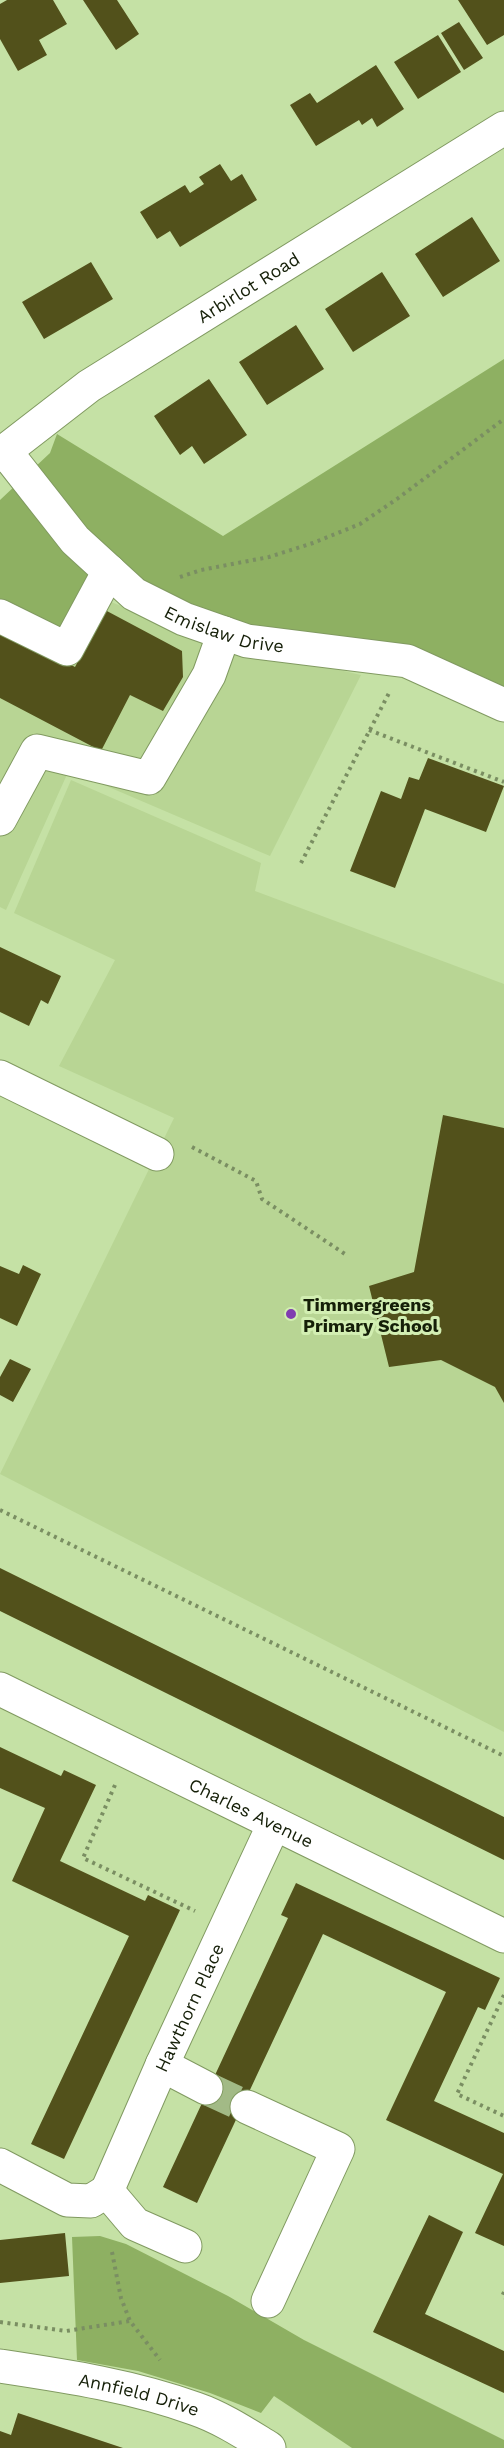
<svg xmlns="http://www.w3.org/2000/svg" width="504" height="2448" font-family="'Work Sans',sans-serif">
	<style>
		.built { fill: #b8d594 }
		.green { fill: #8eb062 }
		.building { fill: #52511b }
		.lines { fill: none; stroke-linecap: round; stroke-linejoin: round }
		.minor-tunnel { stroke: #a2ba86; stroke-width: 33; stroke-dasharray: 33 16; stroke-linecap: butt }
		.minor-casing { stroke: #819a61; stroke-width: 35 }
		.major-casing { stroke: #819a61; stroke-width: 35 }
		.path { stroke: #7a8e62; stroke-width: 4; stroke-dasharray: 3 4.5; stroke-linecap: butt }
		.minor { stroke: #fff; stroke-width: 33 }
		.major { stroke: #fff; stroke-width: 33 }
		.poi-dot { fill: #803cb0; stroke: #d2eeb2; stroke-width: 2 }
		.labels { text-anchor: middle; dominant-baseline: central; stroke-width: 6; stroke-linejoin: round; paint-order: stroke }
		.street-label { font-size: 18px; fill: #151f08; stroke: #d2eeb2 }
		.poi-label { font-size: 18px; font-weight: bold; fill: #151f08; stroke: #d2eeb2; text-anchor: start }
	</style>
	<rect width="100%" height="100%" fill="#c5e1a5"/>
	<path class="built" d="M87,592L196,637L361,675L270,856L69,770L6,910L0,907V605Z
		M71,780L261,863L255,891L504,984V1732L0,1474L174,1118L59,1066L115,960L14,913Z"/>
	<path class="green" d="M504,359V692L249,633L98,561L62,629L0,599V500L50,453L57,434L223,536Z
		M100,2236L126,2244L228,2296L304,2340L504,2440V2448H352L274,2396L261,2413L210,2393L138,2371L77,2360L72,2237Z"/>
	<path class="building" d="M7,0H53L67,24L39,40L47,55L18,71L0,39V4Z
		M83,0H117L139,34L116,50Z
		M458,0H504V35L487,45Z
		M459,22L483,58L464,70L441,33Z
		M438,35L461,72L418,99L394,62Z
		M376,65L404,109L377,127L372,118L362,125L359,120L316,146L290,105L310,93L317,103Z
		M220,164L231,181L242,174L257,200L180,247L170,231L157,239L140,212L185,185L190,193L204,184L199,177Z
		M472,217L500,261L443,297L415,254Z
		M91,262L113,299L44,339L22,302Z
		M382,272L410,316L353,352L325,309Z
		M296,325L324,369L267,405L239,362Z
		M209,379L247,435L204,464L192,446L180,455L154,416Z
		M105,610L182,651L183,677L163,711L130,695L101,751L0,698V628L75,667Z
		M428,758L504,786L486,832L425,809L395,888L350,871L381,791L401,799L409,777L419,780Z
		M0,947L61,976L48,1004L41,1000L29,1026L0,1012Z
		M443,1115L504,1128V1403L495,1387L441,1360L389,1367L369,1286L414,1272Z
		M23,1265L41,1274L17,1326L0,1318V1266L19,1274Z
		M10,1359L31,1369L13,1402L0,1395V1377Z
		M0,1568L504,1817V1860L0,1611Z
		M0,1747L61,1776L64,1770L96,1785L60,1861L145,1901L148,1895L180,1910L64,2159L31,2144L129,1936L12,1881L45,1808L0,1788Z
		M296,1883L500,1978L485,2010L478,2007L434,2101L504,2133V2246L475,2233L503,2174L386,2120L446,1992L323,1934L197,2203L163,2187L288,1918L281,1915Z
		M429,2215L463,2232L425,2314L504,2351V2393L373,2332Z
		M65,2233L69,2276L0,2283V2240Z
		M18,2413L123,2448H0V2431L11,2435Z"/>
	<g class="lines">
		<path class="minor-tunnel" d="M206,2088L247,2107"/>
		<defs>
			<g id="minor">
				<path id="s1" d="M5,451L75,540L134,594L184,619L247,641L407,661L504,705"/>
				<path d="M0,616L67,649L109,571"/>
				<path d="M0,819L37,751L149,778L209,675L224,633"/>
				<path d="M0,1077L157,1154"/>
				<path id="s2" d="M0,1689L504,1936"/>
				<path d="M162,2065L206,2088"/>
				<path d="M247,2107L338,2149L268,2301"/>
				<path d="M0,2165L67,2200L91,2201L107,2191"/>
				<path id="s3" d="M107,2191L162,2065L274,1824"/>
				<path d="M107,2191L135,2224L185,2246"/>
				<path id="s4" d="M0,2366C66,2376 133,2386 196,2409C222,2418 246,2434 269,2448"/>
			</g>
			<g id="major">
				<path id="s5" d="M0,455L89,386L504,128"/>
			</g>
		</defs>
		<use href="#minor" class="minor-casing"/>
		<use href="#major" class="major-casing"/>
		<path class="path" d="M180,577L201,570L269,557L313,543L360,524L397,499L504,419
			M369,730L504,782
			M301,863L389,693
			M192,1147L256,1181L262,1199L345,1254
			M0,1510L504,1756
			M115,1785L83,1858L195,1911
			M504,1995L457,2094L504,2116
			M112,2252L121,2298L130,2321L160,2360
			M504,2292L502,2297L504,2298
			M0,2322L66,2331L130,2321"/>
		<use href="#minor" class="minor"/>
		<use href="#major" class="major"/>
	</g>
	<circle class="poi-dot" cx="291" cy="1314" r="6"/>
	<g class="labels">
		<g class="street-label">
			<text stroke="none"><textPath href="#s5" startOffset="300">Arbirlot Road</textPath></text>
			<text stroke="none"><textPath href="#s1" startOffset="291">Emislaw Drive</textPath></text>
			<text stroke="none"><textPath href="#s2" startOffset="280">Charles Avenue</textPath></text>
			<text stroke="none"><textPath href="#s3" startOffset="201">Hawthorn Place</textPath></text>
			<text stroke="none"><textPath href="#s4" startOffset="142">Annfield Drive</textPath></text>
		</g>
		<g class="poi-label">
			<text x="303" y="1304">Timmergreens<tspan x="303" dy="21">Primary School</tspan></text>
		</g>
	</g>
</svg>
